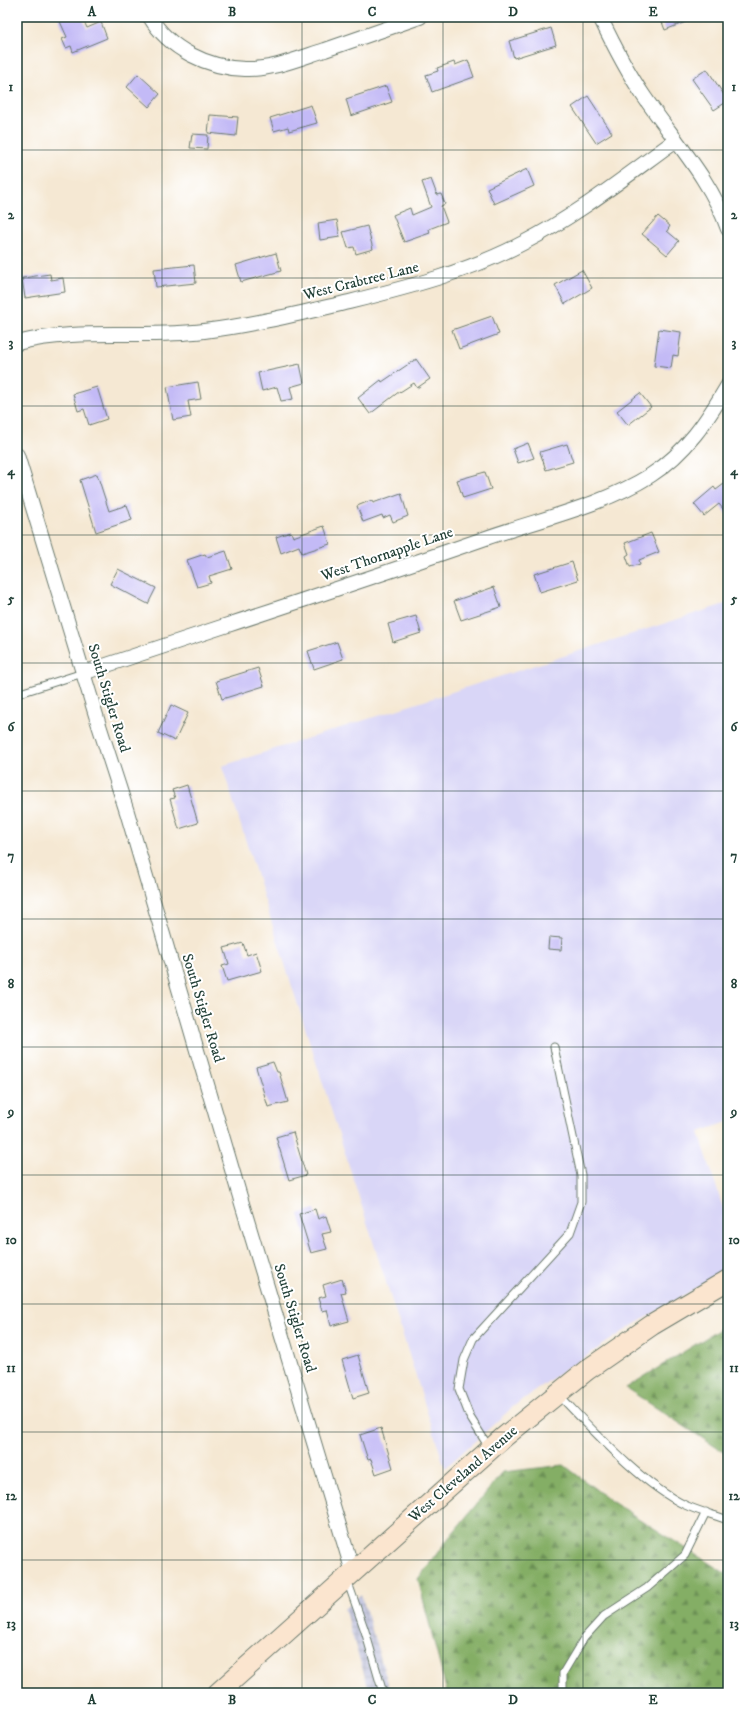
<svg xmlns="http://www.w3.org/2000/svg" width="745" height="1710" font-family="'IM FELL DW Pica',serif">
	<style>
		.built { fill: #d9d6f7 }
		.industrial { fill: url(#industrial-grid) }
		.forest { fill: url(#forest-firs); stroke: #52764c }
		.building { fill: #c3baf6 }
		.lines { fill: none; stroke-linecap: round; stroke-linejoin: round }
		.lane-casing { stroke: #6a796c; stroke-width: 9 }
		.street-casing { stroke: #6a796c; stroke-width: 16 }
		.secondary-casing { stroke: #6a796c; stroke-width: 22 }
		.lane { stroke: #fff; stroke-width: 7 }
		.street { stroke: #fff; stroke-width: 14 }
		.secondary { stroke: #fbe5cf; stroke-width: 20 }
		.grid { fill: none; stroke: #1f3d34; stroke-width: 1; stroke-opacity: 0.55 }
		.labels { text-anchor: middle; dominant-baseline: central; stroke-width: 4; stroke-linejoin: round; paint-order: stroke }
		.street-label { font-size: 15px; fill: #1f3d34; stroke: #fff }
		.neatline { fill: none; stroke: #1f3d34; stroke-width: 1.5 }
		.grid-label { font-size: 13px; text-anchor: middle; font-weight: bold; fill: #1f3d34 }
	</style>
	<defs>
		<pattern id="industrial-grid" width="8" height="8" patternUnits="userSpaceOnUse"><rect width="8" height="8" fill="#c0c2dd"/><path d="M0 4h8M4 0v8" fill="none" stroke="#9b9fb4"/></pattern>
		<pattern id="forest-firs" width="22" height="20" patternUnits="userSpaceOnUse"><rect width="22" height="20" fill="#84ae65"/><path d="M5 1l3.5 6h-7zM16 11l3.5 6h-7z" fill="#6b8f54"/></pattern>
	</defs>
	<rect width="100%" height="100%" fill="#fff"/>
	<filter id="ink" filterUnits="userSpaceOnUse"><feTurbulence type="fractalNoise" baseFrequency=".025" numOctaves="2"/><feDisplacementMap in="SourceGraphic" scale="8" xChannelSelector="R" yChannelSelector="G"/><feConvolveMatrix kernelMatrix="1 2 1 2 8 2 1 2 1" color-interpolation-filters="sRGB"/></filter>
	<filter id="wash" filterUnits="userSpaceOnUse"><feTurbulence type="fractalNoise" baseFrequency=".012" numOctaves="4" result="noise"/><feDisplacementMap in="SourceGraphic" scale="16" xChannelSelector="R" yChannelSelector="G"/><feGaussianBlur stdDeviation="0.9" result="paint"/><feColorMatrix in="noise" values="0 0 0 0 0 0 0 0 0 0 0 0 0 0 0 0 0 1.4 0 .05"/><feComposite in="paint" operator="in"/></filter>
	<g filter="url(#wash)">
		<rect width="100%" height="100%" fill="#f5e8d3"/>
		<path class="built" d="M728,603V1122L699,1132L728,1224V1269L638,1322L557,1375L514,1406L445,1468L222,766Z"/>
		<path class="industrial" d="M361,1594L391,1693H370L344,1609Z"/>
		<path class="forest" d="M728,1324V1455L626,1388Z
			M564,1465L611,1501L728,1575V1693H447L418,1579L447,1540L503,1472Z"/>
		<g id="blocks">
			<path class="building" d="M58,17H82L87,28L101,22L107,38L73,52L71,46L66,48L62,39L67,37Z
				M660,17H696V18L665,30Z
				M551,28L556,45L514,58L509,41Z
				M468,60L474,77L432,92L426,75L438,71L437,68L454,62L455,65Z
				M707,69L728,101L714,110L692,79Z
				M138,74L160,94L149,107L127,87Z
				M386,86L392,102L351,116L346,99Z
				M588,96L612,133L596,143L572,107Z
				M311,105L317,123L289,131L288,127L274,131L270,118Z
				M210,115L238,117L236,136L208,133Z
				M192,134L208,135L207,149L190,148Z
				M527,169L534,186L494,204L487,188Z
				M431,179L437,195L441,194L445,204L441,206L447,222L429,229L430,233L404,242L393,215L410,208L412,215L431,207L422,182Z
				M658,216L670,226L667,231L679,241L667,255L642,234Z
				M337,220L340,237L320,240L318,223Z
				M367,226L373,249L356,254L354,247L348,248L343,232Z
				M276,253L281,271L241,282L236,265Z
				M194,265L196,283L156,287L154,269Z
				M582,270L592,288L565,304L555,285Z
				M50,274L51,280L63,278L65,292L25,298L22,278Z
				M492,316L499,334L459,349L452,330Z
				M659,329L681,332L678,356L673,355L671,368L654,366Z
				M416,359L430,379L417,388L414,383L400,392V391L370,414L358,398L381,380L382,382Z
				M300,364L304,383L290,387L293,399L281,401L277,387L262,391L258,373Z
				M198,382L201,399L188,401L191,417L173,420L167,387Z
				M97,387L107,419L89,425L84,409L78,411L73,394Z
				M640,393L651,407L628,425L617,411Z
				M528,443L534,458L518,463L513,449Z
				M567,444L573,462L546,470L540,452Z
				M485,472L491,489L463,498L457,480Z
				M97,474L109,511L127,505L132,520L96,532L80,480Z
				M728,481V515L719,504L704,516L694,504L714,487L716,490Z
				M401,493L408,516L393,522L390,515L383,518L382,515L363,522L357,506L372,500L373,503Z
				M324,526L330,544L302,553L299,546L281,553L276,537L291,532L293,537Z
				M651,533L659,552L639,560L640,564L630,567L626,556L629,554L625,543Z
				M226,551L232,569L209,576L211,583L197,587L187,560L205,554L207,557Z
				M572,562L578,580L540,592L534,574Z
				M118,569L156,588L148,604L110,584Z
				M494,587L501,607L461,620L454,601Z
				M416,616L421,633L393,642L388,624Z
				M337,642L343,659L314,669L308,651Z
				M258,668L264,686L222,699L216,681Z
				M171,705L188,713L175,741L158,733Z
				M187,785L198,823L179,829L170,799L175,798L172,790Z
				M549,937L562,938L561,950L548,949Z
				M243,943L247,955L256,952L262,971L227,981L222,966L229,964L224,948Z
				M273,1062L277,1072H279L288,1102L268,1107L256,1067Z
				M293,1132L306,1175L289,1180L276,1137Z
				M315,1209L318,1219L326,1216L331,1232L322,1234L327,1249L311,1253L299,1214Z
				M342,1279L346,1292L341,1293L349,1321L331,1326L327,1310L322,1311L318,1298L326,1296L323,1285Z
				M358,1355L369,1393L353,1398L342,1360Z
				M381,1428L393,1468L376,1474L371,1459L368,1460L360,1435Z"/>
		</g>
	</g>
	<g filter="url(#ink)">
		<use href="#blocks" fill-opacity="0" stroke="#6a796c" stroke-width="1"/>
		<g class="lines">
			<defs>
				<path id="lane" d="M17,694L83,673
					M559,1395C594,1431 640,1483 685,1505C698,1511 714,1515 728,1520
					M490,1449L470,1417L459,1389L464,1360L473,1339L570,1233L581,1202V1175L554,1047
					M347,1580L365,1631L383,1693
					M563,1693V1673L584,1638L604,1616L647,1588L685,1555L706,1512"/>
				<path id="street" d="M150,17C169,49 208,68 245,69C272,70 300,58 325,50C356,39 388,28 420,17
					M600,17C613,44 626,70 643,95C672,138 711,179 728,229
					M17,343C78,327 142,339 204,331C253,325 301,313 349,302C409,287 468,272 523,243C578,215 626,176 676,140
					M17,455L98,722L127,812L243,1207L353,1572
					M83,673C217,628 352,585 486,538C540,519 602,506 651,475C686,453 708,419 728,385"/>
				<path id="secondary" d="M218,1693L504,1437L587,1370L652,1325L728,1280"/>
			</defs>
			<use href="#lane" class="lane-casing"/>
			<use href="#street" class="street-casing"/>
			<use href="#secondary" class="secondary-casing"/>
			<use href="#lane" class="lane"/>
			<use href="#street" class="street"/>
			<use href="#secondary" class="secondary"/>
		</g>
	</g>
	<path class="grid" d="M162,17V1693M302,17V1693M443,17V1693M583,17V1693M17,150H728M17,278H728M17,406H728M17,535H728M17,663H728M17,791H728M17,919H728M17,1047H728M17,1175H728M17,1304H728M17,1432H728M17,1560H728"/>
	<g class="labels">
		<g class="street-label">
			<text transform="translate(361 281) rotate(-14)">West Crabtree Lane</text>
			<text transform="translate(387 554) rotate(-19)">West Thornapple Lane</text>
			<text transform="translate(109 698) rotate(73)">South Stigler Road</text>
			<text transform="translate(203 1008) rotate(73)">South Stigler Road</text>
			<text transform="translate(295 1318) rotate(73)">South Stigler Road</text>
			<text transform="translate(463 1474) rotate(-41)">West Cleveland Avenue</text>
		</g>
	</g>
	<rect width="745" height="1710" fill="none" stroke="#fff" stroke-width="44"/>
	<rect x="22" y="22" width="701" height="1666" class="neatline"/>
	<g class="grid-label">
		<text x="92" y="16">A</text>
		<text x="232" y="16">B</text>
		<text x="372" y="16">C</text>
		<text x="513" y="16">D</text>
		<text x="653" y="16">E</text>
		<text x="11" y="91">1</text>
		<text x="734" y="91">1</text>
		<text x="11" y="219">2</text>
		<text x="734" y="219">2</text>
		<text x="11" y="347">3</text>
		<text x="734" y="347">3</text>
		<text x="11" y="475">4</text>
		<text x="734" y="475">4</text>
		<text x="11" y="603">5</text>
		<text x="734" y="603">5</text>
		<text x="11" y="731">6</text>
		<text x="734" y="731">6</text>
		<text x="11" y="860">7</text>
		<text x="734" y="860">7</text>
		<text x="11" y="988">8</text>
		<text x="734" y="988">8</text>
		<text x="11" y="1116">9</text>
		<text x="734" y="1116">9</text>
		<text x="11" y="1244">10</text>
		<text x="734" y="1244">10</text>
		<text x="11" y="1372">11</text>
		<text x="734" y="1372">11</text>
		<text x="11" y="1500">12</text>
		<text x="734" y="1500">12</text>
		<text x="11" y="1628">13</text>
		<text x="734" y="1628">13</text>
		<text x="92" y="1704">A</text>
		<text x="232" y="1704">B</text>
		<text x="372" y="1704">C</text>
		<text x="513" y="1704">D</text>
		<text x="653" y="1704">E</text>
	</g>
</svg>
